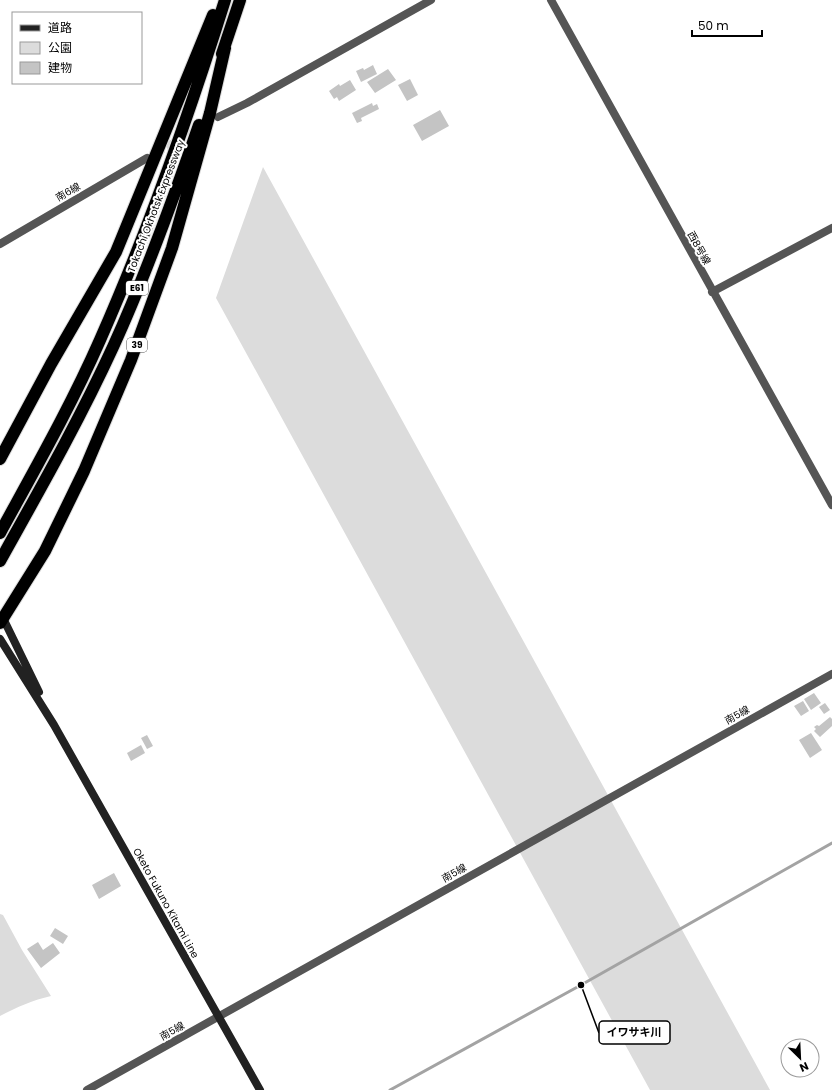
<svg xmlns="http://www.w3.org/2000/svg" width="832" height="1090" font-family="Poppins,'Noto Sans JP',sans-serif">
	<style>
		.green { fill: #dcdcdc }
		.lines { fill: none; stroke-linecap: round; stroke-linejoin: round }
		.stream { stroke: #a3a3a3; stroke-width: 3 }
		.building { fill: #c4c4c4 }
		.minor-tunnel { stroke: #d9d9d9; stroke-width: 8; stroke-dasharray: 8 4; stroke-linecap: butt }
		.motorway-casing { stroke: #dbdbdb; stroke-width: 14 }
		.minor { stroke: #555; stroke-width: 8 }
		.tertiary { stroke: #555; stroke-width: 8 }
		.secondary { stroke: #222; stroke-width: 8 }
		.motorway { stroke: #000; stroke-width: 12 }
		.labels { text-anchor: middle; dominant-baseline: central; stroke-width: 4; stroke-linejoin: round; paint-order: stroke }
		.shield { fill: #fff; stroke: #4c4c4c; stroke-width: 1 }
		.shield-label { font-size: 9px; font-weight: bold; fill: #000 }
		.street-label { font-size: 10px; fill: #000; stroke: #fff }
		.leader { fill: none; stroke: #000; stroke-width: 1.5 }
		.callout-dot { fill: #000; stroke: #fff; stroke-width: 1.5 }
		.callout { fill: #fff; stroke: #000; stroke-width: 1.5 }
		.callout-label { font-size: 11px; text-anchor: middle; font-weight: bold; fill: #000 }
	</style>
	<rect width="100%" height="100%" fill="#fff"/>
	<path class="green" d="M263,167L770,1090H650L216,298Z
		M0,914L3,915L22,950L51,996C33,1000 17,1007 0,1016Z"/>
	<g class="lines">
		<path class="stream" d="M390,1090L581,985L832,843"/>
	</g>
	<path class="building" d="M373,65L377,74L361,82L356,71L363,68L364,70Z
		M388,69L396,80L375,93L367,82Z
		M410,79L418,95L407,101L398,85Z
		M350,80L356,90L339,101L337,97L334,99L329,91L339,84L340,86Z
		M372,103L373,106L377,104L379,109L361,118L362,121L357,123L352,113Z
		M440,110L449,126L422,141L413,125Z
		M814,693L821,703L811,710L804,699Z
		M803,701L809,711L801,716L794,706Z
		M825,703L830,710L824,714L819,707Z
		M830,717L832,719V726L820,737L814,731L816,729L814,727L817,725L819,726Z
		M811,733L822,750L810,758L799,740Z
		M147,735L153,746L147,749L141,738Z
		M141,745L145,753L131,761L127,753Z
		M114,873L121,886L99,899L92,885Z
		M55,928L68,936L63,944L50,936Z
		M38,942L43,950L53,943L60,953L41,968L27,949Z"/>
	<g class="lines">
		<path class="minor-tunnel" d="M156,153L198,129"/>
		<defs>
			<path id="motorway" d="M222,54L240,0
				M0,459L51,364L116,252L213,15
				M0,533C35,469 71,406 100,340C149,229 189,115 225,0
				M0,561C39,491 79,421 113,347C146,275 173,200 199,125
				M0,623L45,551L84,471L131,360L172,248L210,113L225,48"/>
		</defs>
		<use href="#motorway" class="motorway-casing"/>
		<path class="minor" d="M551,0L832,505
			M218,117L247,103L431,0
			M0,244L147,158
			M712,292L832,228"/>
		<path class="tertiary" d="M87,1090L832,674"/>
		<path class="secondary" d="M2,616L39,692
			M0,639L54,725L260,1090"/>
		<use href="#motorway" class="motorway"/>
	</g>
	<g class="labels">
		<g class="shield">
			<rect x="126" y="281" width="22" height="14" rx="3"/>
			<rect x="127" y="338" width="20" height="14" rx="3"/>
		</g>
		<g class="shield-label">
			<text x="137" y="288">E61</text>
			<text x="137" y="345">39</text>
		</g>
		<g class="street-label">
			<text transform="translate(68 192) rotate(-30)">南6線</text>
			<text transform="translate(156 206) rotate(-69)">Tokachi Okhotsk Expressway</text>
			<text transform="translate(699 248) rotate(61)">西8号線</text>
			<text transform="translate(737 715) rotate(-29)">南5線</text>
			<text transform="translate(454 873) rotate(-29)">南5線</text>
			<text transform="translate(166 903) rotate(61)">Oketo Fukuno Kitami Line</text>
			<text transform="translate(172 1031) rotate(-29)">南5線</text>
		</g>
	</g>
	<path class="leader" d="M581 985L599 1033"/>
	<circle class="callout-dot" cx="581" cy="985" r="4"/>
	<rect class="callout" x="599" y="1021" width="71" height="23" rx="4"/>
	<g class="callout-label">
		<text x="634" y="1036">イワサキ川</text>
	</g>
	<rect x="12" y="12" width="130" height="72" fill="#ffffff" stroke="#999999"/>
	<rect x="20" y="25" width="20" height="6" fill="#222222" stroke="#999999"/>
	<text x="48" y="32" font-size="12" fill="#000000">道路</text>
	<rect x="20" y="42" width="20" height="12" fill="#dcdcdc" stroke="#999999"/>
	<text x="48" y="52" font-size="12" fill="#000000">公園</text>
	<rect x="20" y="62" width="20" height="12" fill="#c4c4c4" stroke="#999999"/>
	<text x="48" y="72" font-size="12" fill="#000000">建物</text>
	<g transform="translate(800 1058) rotate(156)"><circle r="19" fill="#ffffff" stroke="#999999"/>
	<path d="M0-3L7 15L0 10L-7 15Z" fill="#000000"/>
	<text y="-6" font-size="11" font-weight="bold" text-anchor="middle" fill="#000000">N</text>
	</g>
	<path d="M692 30v6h70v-6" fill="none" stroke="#000000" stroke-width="2"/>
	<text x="698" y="30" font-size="12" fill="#000000" stroke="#ffffff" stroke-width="3" paint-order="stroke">50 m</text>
</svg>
